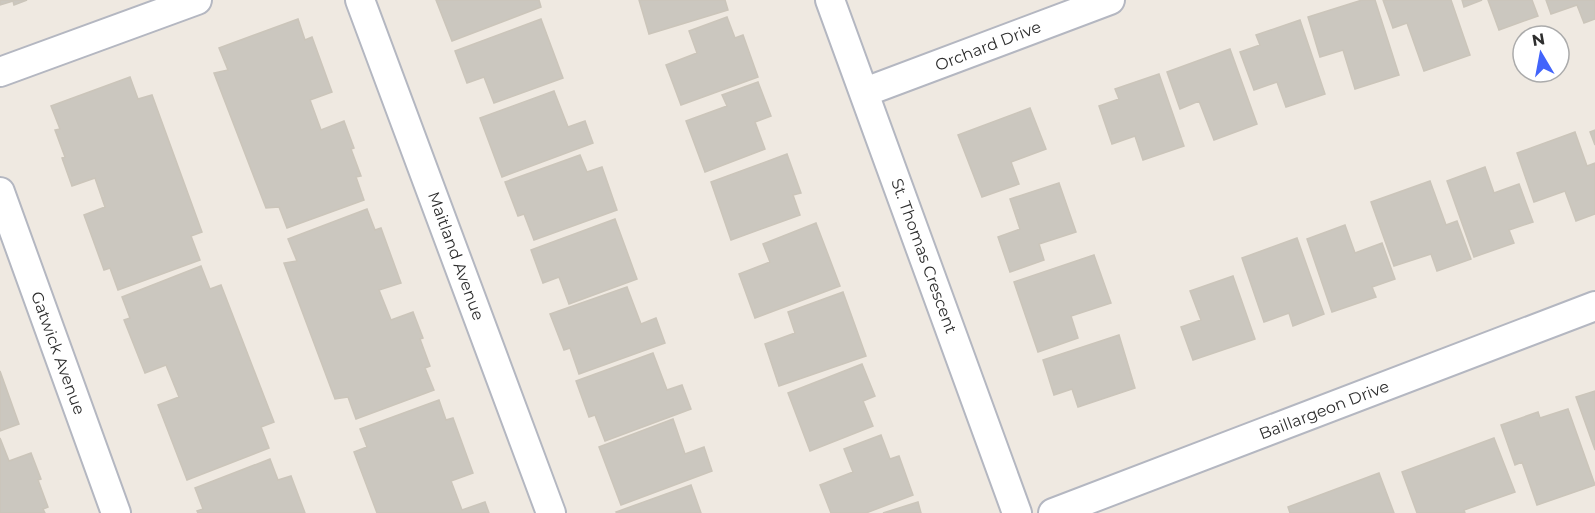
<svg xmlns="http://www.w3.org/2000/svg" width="1595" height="513" font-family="Montserrat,sans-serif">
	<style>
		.building { fill: #cbc7bf; stroke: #cbc5ba; stroke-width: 1.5 }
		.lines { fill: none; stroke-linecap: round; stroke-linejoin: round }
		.minor-casing { stroke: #b4b7c1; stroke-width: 32 }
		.minor { stroke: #fff; stroke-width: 28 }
		.labels { text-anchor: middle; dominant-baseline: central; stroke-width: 6; stroke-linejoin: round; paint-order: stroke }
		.street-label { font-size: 16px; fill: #2e2e2e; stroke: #fff }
	</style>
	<rect width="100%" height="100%" fill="#efe9e1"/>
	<path class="building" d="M0,0H27L14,5L13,1L0,5Z
		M436,0H539L541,7L452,41Z
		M639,0H725L728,10L649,34Z
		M1362,0H1375L1399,75L1355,89L1343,50L1320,57L1308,17Z
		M1383,0H1451L1470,55L1424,71L1407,23L1393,28Z
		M1462,0H1482L1464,7Z
		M1488,0H1532L1538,16L1499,30Z
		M1546,0H1595V19L1584,23L1577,5L1551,14Z
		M727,17L735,38L743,35L758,77L681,105L666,65L697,53L689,31Z
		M298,19L305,40L312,37L332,92L310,100L321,130L344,121L354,148L351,149L361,176L356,177L364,200L287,228L279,207L266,208L214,73L228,70L219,48Z
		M541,19L563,78L494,103L484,77L467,83L455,51Z
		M1300,20L1325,94L1286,107L1277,82L1254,90L1240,52L1260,45L1256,35Z
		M1230,49L1257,124L1214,140L1199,101L1180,109L1167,72Z
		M1159,74L1184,146L1143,160L1135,136L1112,144L1099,106L1119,99L1115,89Z
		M130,77L138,99L152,95L202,232L191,236L200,260L118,290L110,268L104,270L84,215L105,207L95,178L72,186L62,158L65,157L55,130L60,129L51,106Z
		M758,82L771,116L755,122L765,149L705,172L686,121L727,106L722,95Z
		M554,91L568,127L585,121L593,143L502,177L480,118Z
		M1030,108L1046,149L1011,162L1019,184L982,197L958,135Z
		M1595,130V145L1590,132Z
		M1575,132L1587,166L1595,163V214L1576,221L1565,191L1534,202L1517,153Z
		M787,154L801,193L793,195L800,215L731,240L711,182Z
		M580,155L587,172L602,167L617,210L534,240L524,214L518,216L505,182Z
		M1485,167L1494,193L1519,184L1533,222L1509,230L1514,243L1474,257L1447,181Z
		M1430,181L1446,225L1457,221L1471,259L1437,271L1431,254L1394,266L1371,202Z
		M1059,183L1076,232L1039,244L1044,260L1010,272L998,237L1020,229L1010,199Z
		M367,209L375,230L381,228L401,283L379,290L391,320L413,312L423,338L420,339L430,366L425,368L434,390L356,419L348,397L335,399L284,263L297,261L288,239Z
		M615,219L637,279L569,304L559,277L543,283L531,250Z
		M816,223L840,286L755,318L739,274L770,262L763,244Z
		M1345,225L1355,253L1382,243L1395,279L1372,287L1376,297L1332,312L1307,239Z
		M1297,238L1324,314L1293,326L1289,313L1264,322L1242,258Z
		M1094,255L1111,303L1071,316L1078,338L1038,352L1014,282Z
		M201,266L210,289L221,285L274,422L261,427L269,448L187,480L158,405L179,397L166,365L145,373L124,320L130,318L122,297Z
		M1233,276L1255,339L1193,360L1181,327L1201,320L1190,291Z
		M627,287L641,324L656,318L665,343L579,374L570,348L564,350L550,314Z
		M843,292L866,356L779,386L765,344L795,333L788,312Z
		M1119,335L1135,388L1078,407L1072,389L1054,395L1043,360Z
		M653,353L667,390L682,385L691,409L605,441L595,415L589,417L576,381Z
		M862,364L875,396L863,401L873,426L810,451L788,393Z
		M0,371L19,424L0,431Z
		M1595,391V450L1576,397Z
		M439,400L446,420L453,418L473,473L451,481L462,510L485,502L489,513H377L354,452L367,447L360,429Z
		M1568,409L1595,485L1537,505L1522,462L1515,465L1501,425L1538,412L1540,418Z
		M673,419L685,454L704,447L712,471L621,505L599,447Z
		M881,435L890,459L899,456L913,495L866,513H831L820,485L853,472L844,449Z
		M0,438L9,461L31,453L41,479L38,480L48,507L43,509L45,513H0Z
		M1494,438L1515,492L1464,510L1465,513H1417L1402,472Z
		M270,459L278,480L291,476L305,513H198L197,511L203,509L195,488Z
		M1379,473L1394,513H1290L1288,507Z
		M691,485L701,513H617L616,512Z
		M918,502L921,513H883Z"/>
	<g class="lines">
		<defs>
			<path id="minor" d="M360,0L551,513
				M830,0L1017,513
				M0,72L197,0
				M865,92L1110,0
				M0,192L116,513
				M1053,513L1595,306"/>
		</defs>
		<use href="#minor" class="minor-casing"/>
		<use href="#minor" class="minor"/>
	</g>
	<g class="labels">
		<g class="street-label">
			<text transform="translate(988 46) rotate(-21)">Orchard Drive</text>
			<text transform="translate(456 256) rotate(70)">Maitland Avenue</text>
			<text transform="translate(924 256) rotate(70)">St. Thomas Crescent</text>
			<text transform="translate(58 353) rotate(70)">Gatwick Avenue</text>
			<text transform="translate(1324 410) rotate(-21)">Baillargeon Drive</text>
		</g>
	</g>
	<g transform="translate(1541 54) rotate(350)"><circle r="28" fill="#ffffff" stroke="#ababab" stroke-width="1.5"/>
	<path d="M0-4.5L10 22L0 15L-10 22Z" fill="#4264fb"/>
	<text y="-9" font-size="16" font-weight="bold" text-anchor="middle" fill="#2e2e2e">N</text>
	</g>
</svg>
